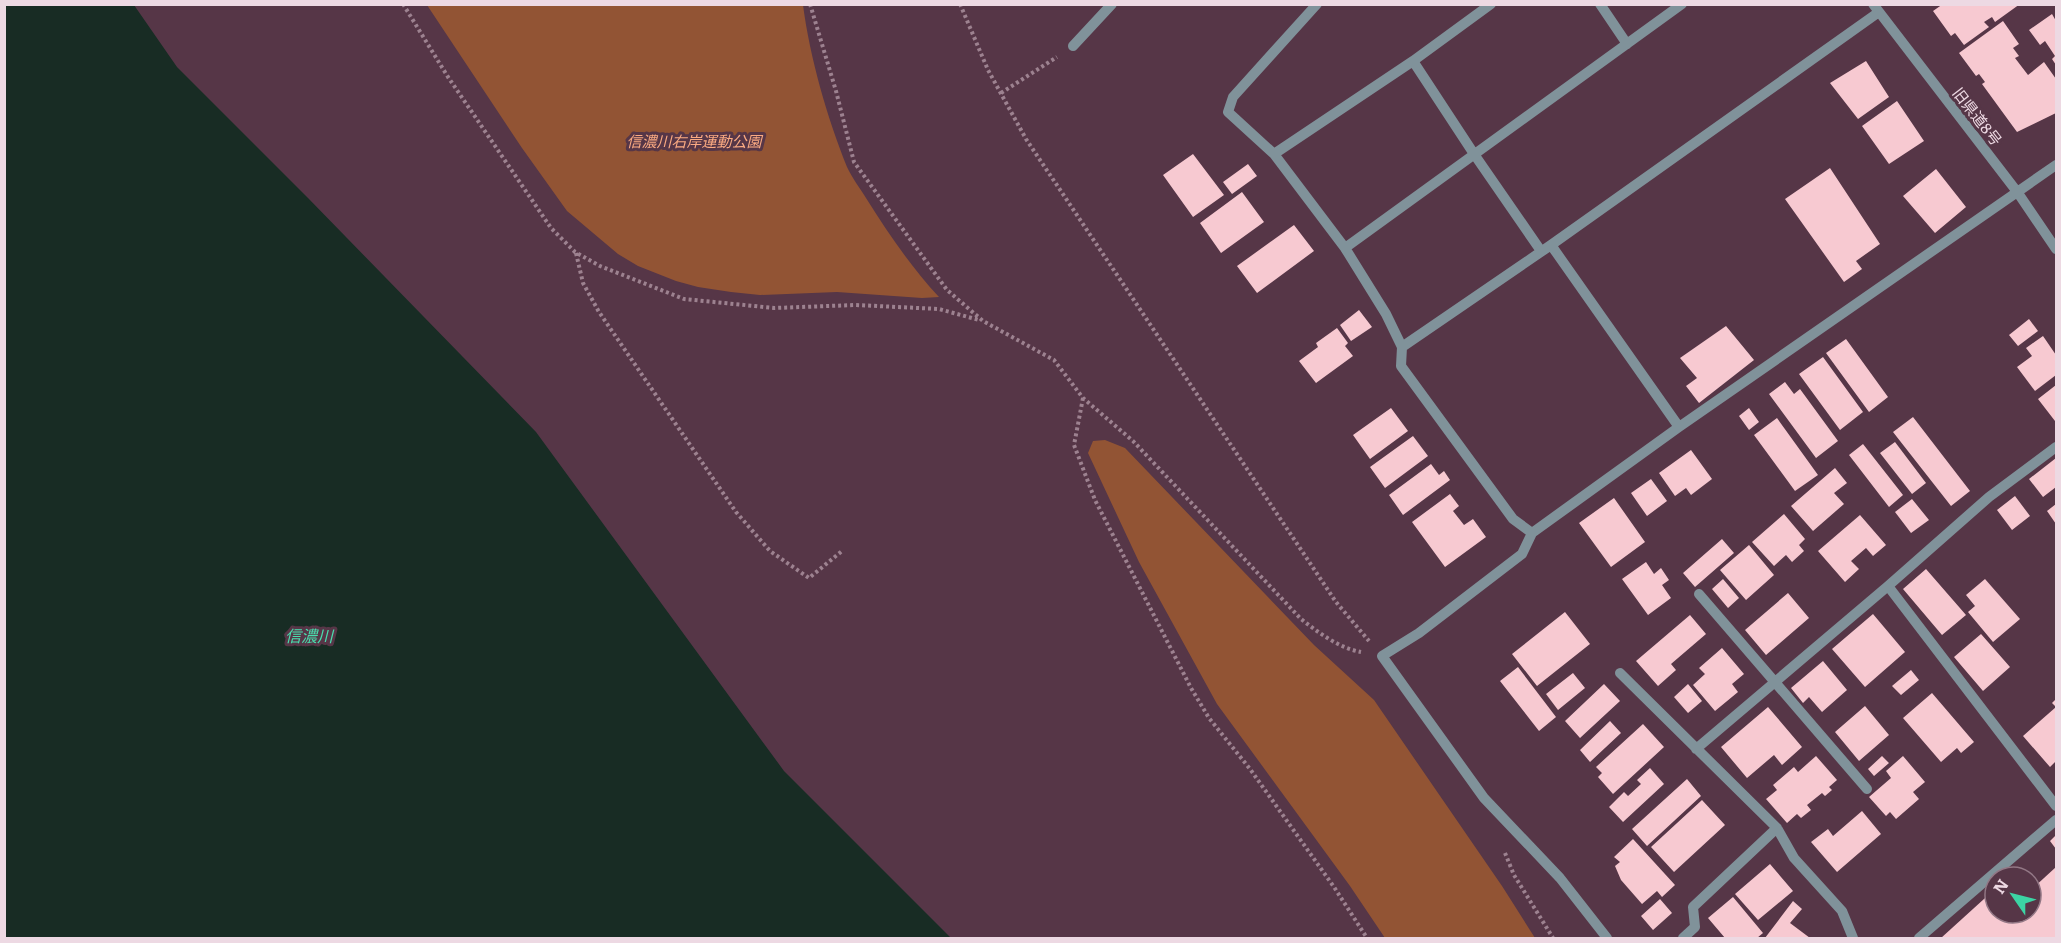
<svg xmlns="http://www.w3.org/2000/svg" width="2061" height="943" font-family="Literata,'Noto Sans JP',serif">
	<style>
		.green { fill: #925434 }
		.water { fill: #182c24 }
		.building { fill: #f7c9d1 }
		.lines { fill: none; stroke-linecap: round; stroke-linejoin: round }
		.path { stroke: #9d8290; stroke-width: 4; stroke-dasharray: 3 3; stroke-linecap: butt }
		.minor { stroke: #80929a; stroke-width: 10 }
		.labels { text-anchor: middle; dominant-baseline: central; stroke-width: 6; stroke-linejoin: round; paint-order: stroke }
		.street-label { font-size: 15px; fill: #edd9e3; stroke: #563647 }
		.park-label { font-size: 15px; font-style: italic; fill: #faaa82; stroke: #563647 }
		.water-label { font-size: 16px; font-style: italic; fill: #49dfae; stroke: #563647 }
	</style>
	<rect width="100%" height="100%" fill="#563647"/>
	<path class="green" d="M427,5H803C810,58 827,117 847,167C852,178 860,188 866,198C888,233 911,267 939,297L922,298L837,292L760,295L731,292L698,287L676,281L638,266L618,254L567,211L522,148Z
		M1105,440L1125,448L1314,645L1374,700L1502,886L1535,938H1385L1350,886L1217,704L1139,562L1088,453L1093,441Z"/>
	<path class="water" d="M5,4L134,5L177,67L308,198L536,432L784,771L951,938H5Z"/>
	<path class="building" d="M1943,4H2020L1995,22L1992,17L1984,22L1989,27L1964,45L1955,33L1951,36L1933,11Z
		M2052,14L2056,21V65L2052,59L2055,56L2045,41L2040,45L2029,30Z
		M2003,21L2019,44L2013,48L2019,56L2015,58L2028,75L2044,62L2056,79V113L2017,132L1982,84L1985,82L1979,74L1976,76L1959,53Z
		M1866,61L1889,97L1858,119L1830,83Z
		M1897,101L1924,141L1889,164L1862,126Z
		M1193,154L1224,195L1193,217L1163,175Z
		M1248,164L1257,176L1232,194L1223,182Z
		M1830,168L1880,244L1856,261L1862,269L1844,282L1785,199Z
		M1936,169L1966,207L1935,233L1903,196Z
		M1242,192L1264,222L1221,253L1200,223Z
		M1294,225L1314,251L1257,293L1237,266Z
		M1359,310L1372,327L1351,341L1340,325Z
		M2029,319L2038,331L2018,346L2009,335Z
		M1726,326L1754,360L1699,403L1686,386L1697,378L1680,358Z
		M1337,328L1348,343L1345,346L1353,356L1316,383L1299,361L1318,347L1316,343Z
		M2043,336L2056,355V375L2035,391L2017,367L2032,356L2026,348Z
		M1846,339L1888,397L1869,412L1826,353Z
		M1823,357L1863,412L1840,430L1799,374Z
		M1785,382L1794,394L1800,389L1838,441L1816,458L1769,394Z
		M2056,385V420L2055,421L2038,399Z
		M1391,408L1408,431L1370,459L1353,435Z
		M1749,408L1759,422L1749,430L1739,416Z
		M1913,417L1970,491L1951,506L1893,432Z
		M1777,418L1818,475L1795,491L1754,435Z
		M1413,436L1428,456L1385,488L1370,467Z
		M1895,442L1926,483L1912,494L1880,453Z
		M1863,444L1903,495L1889,507L1849,455Z
		M1691,450L1712,479L1691,495L1686,488L1675,496L1659,473Z
		M2056,458V487L2043,497L2029,479Z
		M1431,464L1439,475L1444,471L1450,480L1403,515L1389,495Z
		M1835,468L1847,483L1834,493L1844,504L1813,531L1791,506Z
		M1651,479L1667,501L1647,516L1631,493Z
		M1450,494L1459,506L1453,511L1464,525L1473,519L1486,537L1445,567L1412,522Z
		M2015,496L2030,516L2012,530L1997,510Z
		M1614,498L1645,542L1611,567L1579,523Z
		M1912,499L1929,520L1911,533L1895,512Z
		M2056,504V524L2047,511Z
		M1784,514L1805,539L1799,545L1804,551L1792,562L1786,555L1774,566L1752,542Z
		M1860,515L1886,545L1873,556L1866,548L1851,561L1859,569L1845,582L1818,551Z
		M1722,539L1734,553L1695,587L1683,573Z
		M1749,545L1774,575L1746,600L1720,570Z
		M1646,562L1654,574L1661,568L1669,580L1662,585L1671,598L1648,615L1622,579Z
		M1926,569L1966,615L1942,635L1903,589Z
		M1723,579L1739,598L1728,608L1712,589Z
		M1985,579L2020,619L1993,642L1968,612L1975,606L1966,595Z
		M1788,593L1809,618L1766,655L1745,630Z
		M1565,612L1590,644L1537,686L1512,654Z
		M1873,614L1905,652L1865,687L1832,649Z
		M1690,615L1706,634L1671,664L1676,670L1658,686L1636,661Z
		M1981,634L2010,667L1983,691L1954,657Z
		M1722,648L1744,674L1732,684L1738,692L1715,711L1693,685L1705,674L1699,668Z
		M1823,661L1847,690L1822,712L1809,697L1803,703L1791,688Z
		M1518,667L1556,717L1539,731L1500,681Z
		M1911,670L1919,680L1901,695L1892,686Z
		M1573,673L1585,688L1558,710L1546,694Z
		M1604,684L1620,701L1580,738L1565,721Z
		M1688,684L1702,701L1688,713L1674,697Z
		M1932,693L1974,742L1961,753L1957,748L1941,762L1903,718Z
		M2056,699V761L2050,767L2023,736L2056,707L2052,703Z
		M1865,706L1889,735L1859,761L1835,732Z
		M1768,707L1802,747L1782,765L1774,755L1747,778L1721,747Z
		M1610,721L1621,733L1590,762L1580,750Z
		M1643,724L1664,747L1613,794L1598,777L1602,773L1596,767Z
		M1816,756L1837,780L1829,787L1832,790L1825,796L1822,793L1807,805L1811,810L1801,818L1797,814L1787,823L1766,799L1777,790L1773,785L1794,767L1798,772Z
		M1882,756L1889,763L1874,776L1868,769Z
		M1903,756L1925,782L1913,792L1919,799L1896,819L1890,812L1886,816L1869,797L1891,778L1886,771Z
		M1650,768L1664,784L1623,822L1609,807L1624,792L1628,796L1641,784L1637,780Z
		M1687,779L1701,796L1647,846L1632,829Z
		M1702,800L1725,825L1674,872L1651,847Z
		M1862,811L1881,834L1837,872L1811,842L1828,829L1833,836Z
		M2056,835V849L2050,841Z
		M1633,839L1675,885L1662,897L1657,891L1642,904L1621,880L1615,866L1620,862L1614,857Z
		M1770,864L1793,891L1758,920L1735,894Z
		M2056,867V938H1941L1995,889V913H2031V890Z
		M2014,871L2019,877H2008Z
		M1733,897L1763,933L1757,938H1725L1708,918Z
		M1660,899L1672,913L1653,930L1641,916Z
		M1793,901L1802,909L1790,923L1810,938H1765Z"/>
	<g class="lines">
		<path class="path" d="M403,4L448,77L551,228L575,252L600,266L684,299L774,308L856,305L939,309L979,320
			M810,4L836,91L854,162L947,290L983,321L1054,360L1083,398L1133,441L1301,619C1319,633 1339,648 1361,652
			M960,4L988,70L1026,139L1336,602L1369,641
			M1001,93L1057,57
			M576,253L583,283L599,312L736,512L770,551L809,578L842,551
			M1083,398L1074,445L1095,500L1191,688L1209,718L1250,769L1334,887L1367,938
			M1505,853L1514,875L1553,938"/>
		<path class="minor" d="M1317,4L1233,97L1228,112L1274,154L1345,248L1386,314L1402,347
			M1600,4L1627,44
			M1873,4L2018,193L2056,249
			M1073,46L1112,4
			M1413,61L1474,154L1541,251
			M1274,154L1413,61L1491,4
			M1551,245L1679,427
			M1345,248L1682,4
			M1532,533L1513,519L1401,366L1402,347L1551,245L1879,12
			M1888,586L2056,806
			M1699,594L1867,789
			M1620,673L1777,828L1794,858L1842,911L1853,938
			M1696,749L1888,586L1989,497L2056,447
			M1607,938L1560,878L1484,798L1382,656L1419,633L1522,554L1532,533L1679,427L2056,165
			M1683,938L1695,927L1693,907L1777,828
			M1919,938L2056,820"/>
	</g>
	<g class="labels">
		<g class="street-label">
			<text transform="translate(1978 116) rotate(52)">旧県道8号</text>
		</g>
		<g class="park-label">
			<text x="694" y="140">信濃川右岸運動公園</text>
		</g>
		<g class="water-label">
			<text x="309" y="635">信濃川</text>
		</g>
	</g>
	<rect width="2061" height="943" fill="none" stroke="#edd9e3" stroke-width="12"/>
	<g transform="translate(2013 895) rotate(305)"><circle r="28" fill="#563647" stroke="#927785" stroke-width="1.5"/>
	<path d="M0-4.5L10 22L0 15L-10 22Z" fill="#3cd4a4"/>
	<text y="-9" font-size="16" font-weight="bold" text-anchor="middle" fill="#edd9e3">N</text>
	</g>
</svg>
